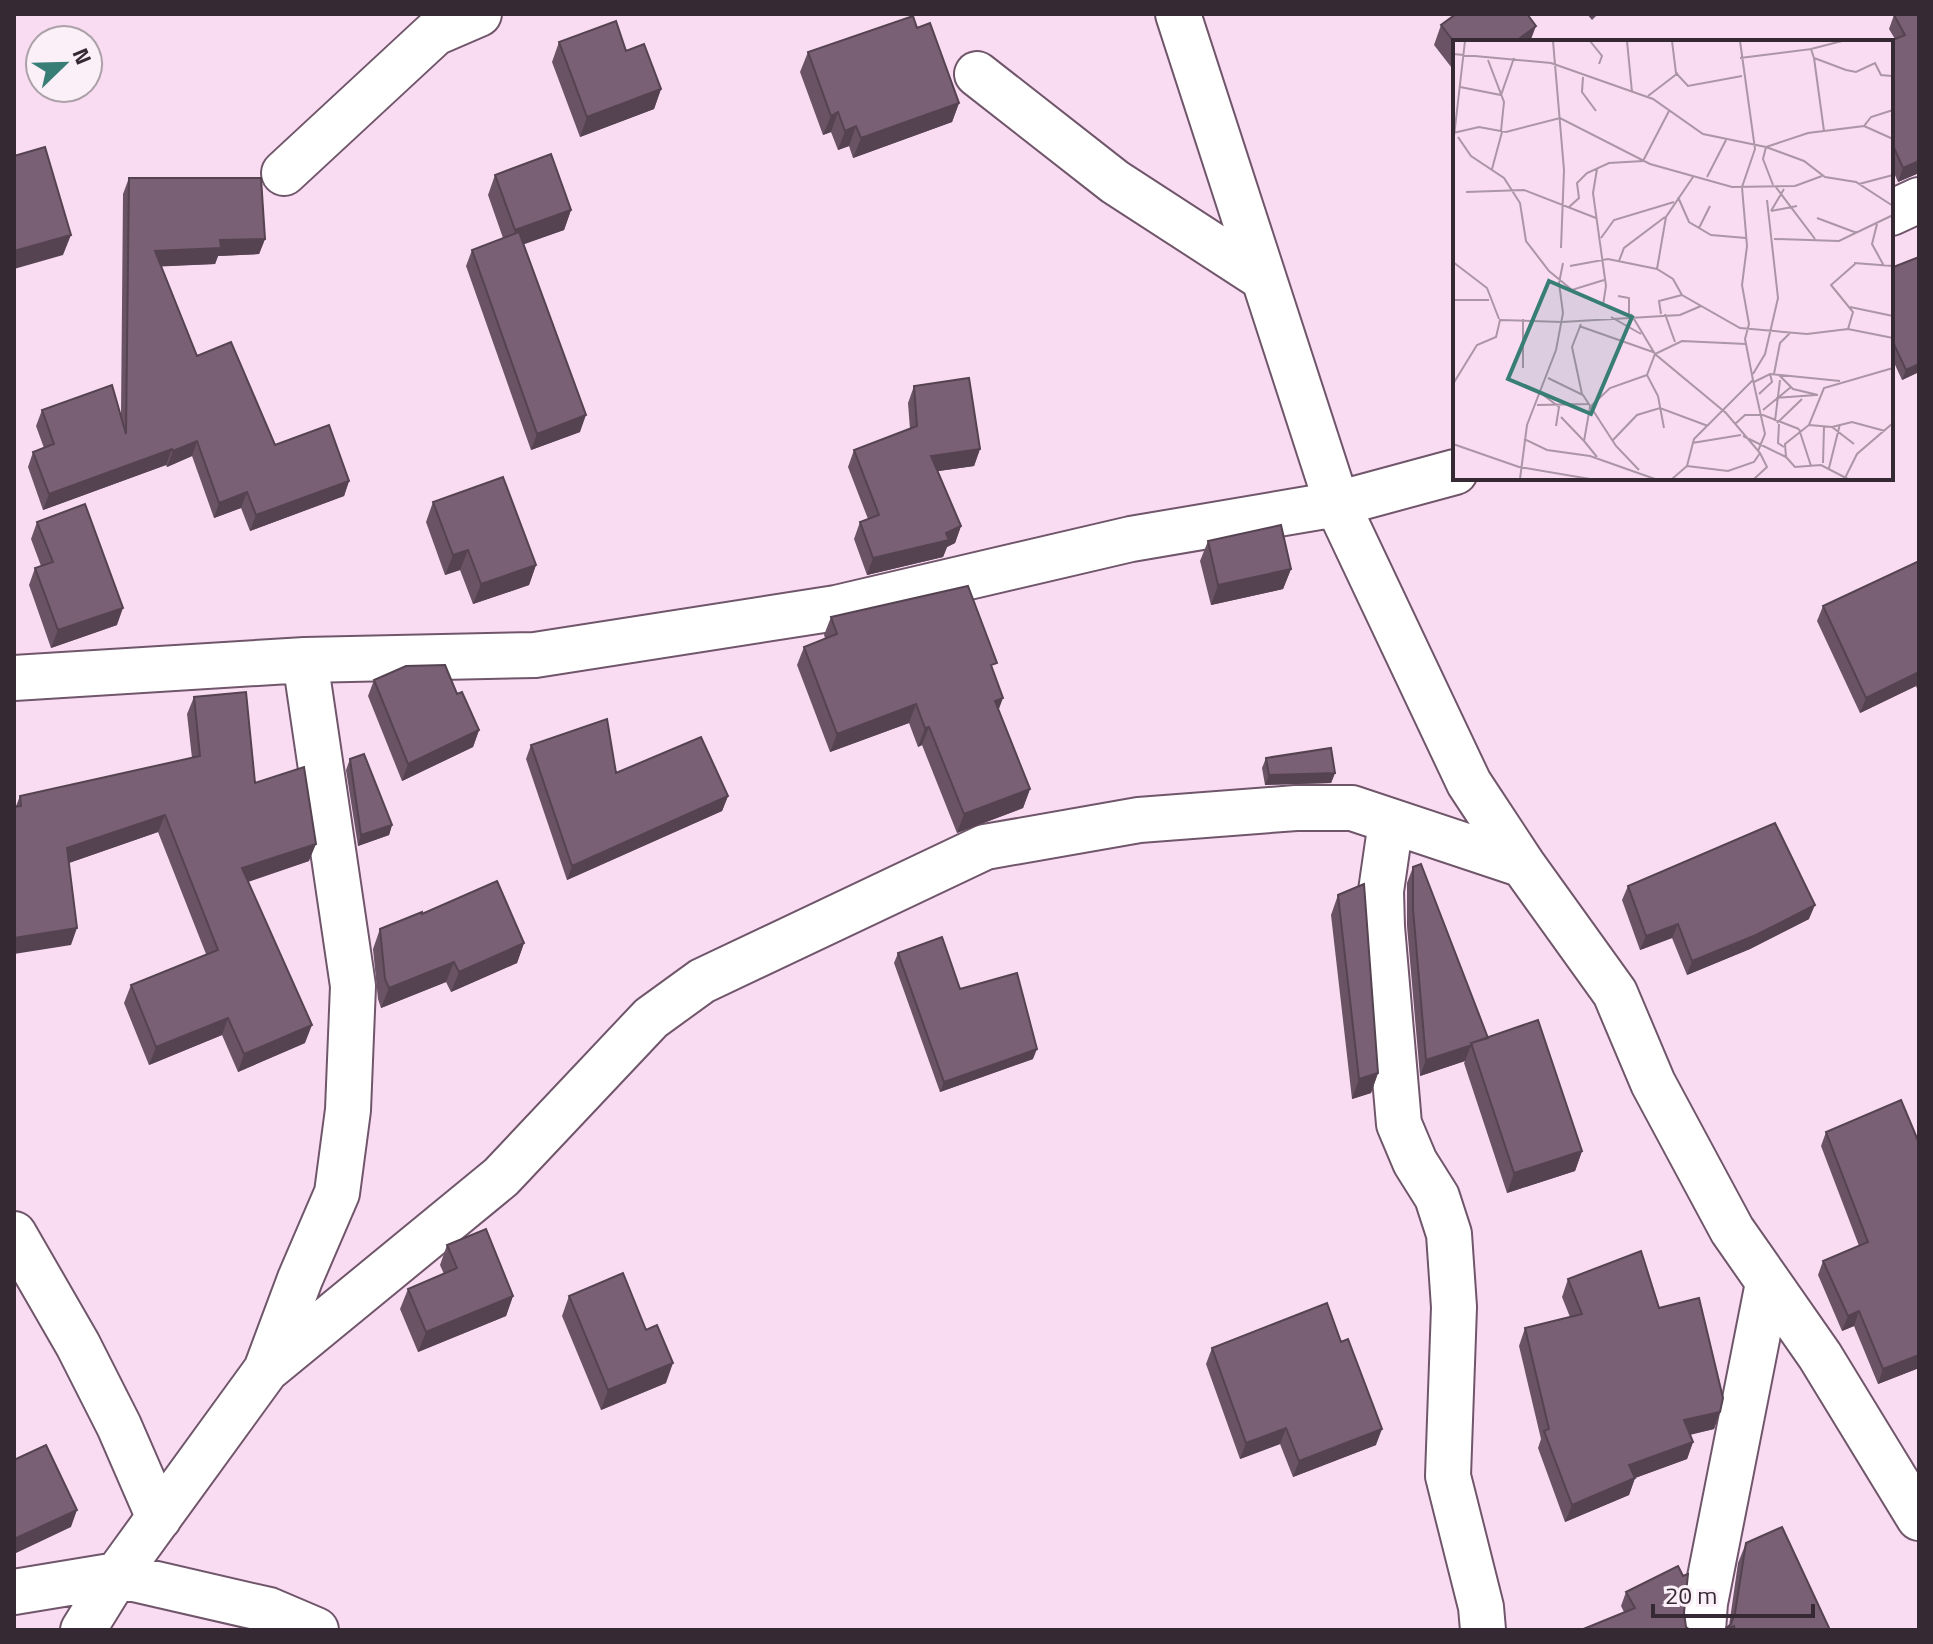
<svg xmlns="http://www.w3.org/2000/svg" width="1933" height="1644" font-family="'Titillium Web',sans-serif">
	<style>
		.lines { fill: none; stroke-linecap: round; stroke-linejoin: round }
		.minor-casing { stroke: #70566a; stroke-width: 48 }
		.minor { stroke: #fff; stroke-width: 44 }
		.wall { fill: #695364 }
		.shaded-wall { fill: #554351 }
		.building { fill: #7a6074; stroke: #554351; stroke-width: 2 }
		.inset-road { fill: none; stroke: #ab95a6; stroke-width: 2 }
		.view { fill: #387e76; fill-opacity: 0.15; stroke: #387e76; stroke-width: 4 }
		.inset-edge { fill: none; stroke: #352a33; stroke-width: 4 }
	</style>
	<rect width="100%" height="100%" fill="#f9dcf2"/>
	<g class="lines">
		<defs>
			<path id="minor" d="M1178,14L1337,504L1469,783L1523,865L1615,993L1653,1083L1732,1230L1820,1356L1919,1518
				M977,74L1115,182L1263,278
				M284,173L435,33L479,14
				M1891,213L1919,200
				M14,678L305,660L535,655L836,608L1131,539L1337,504L1455,472
				M1391,822L1381,891L1382,927L1399,1124L1415,1162L1437,1197L1449,1234L1454,1307L1448,1476L1481,1607L1483,1630
				M14,1234L78,1345L119,1426L159,1518
				M266,1370L501,1177L651,1018L702,981L985,847L1139,820L1296,808H1352L1523,865
				M14,1592L117,1575L269,1610L316,1630
				M83,1630L117,1575L266,1370L300,1279L337,1193L348,1110L353,986L305,660
				M1703,1630L1705,1603L1768,1283"/>
		</defs>
		<use href="#minor" class="minor-casing"/>
		<use href="#minor" class="minor"/>
	</g>
	<path class="wall" d="M1587,14H1598L1592,20Z
		M1919,14V173L1898,182L1891,166V42L1895,39L1889,29L1894,15Z
		M1441,25L1455,42V72L1434,45Z
		M917,28L959,103L952,122L853,158L849,146L838,150L831,132L823,135L800,72L808,52Z
		M559,42L626,51L661,89L654,109L580,137L552,62Z
		M495,175L571,210L564,230L523,244L580,432L531,450L466,266L472,250L503,238L488,195Z
		M129,178L265,239L259,254L218,256L215,264L161,266L197,356L275,445L349,481L344,496L250,531L241,508L214,518L192,456L167,467L166,465L43,510L28,467L33,452L44,448L36,426L42,410L121,416L123,194Z
		M1919,257V372L1902,380L1891,356V268Z
		M914,386L980,449L974,466L938,471L961,526L955,543L947,547L943,557L867,575L854,539L860,522L868,519L848,467L854,450L910,429L908,403Z
		M433,502L536,565L529,585L473,604L460,570L445,575L426,522Z
		M37,522L117,625L51,648L29,585L35,568L41,566L31,539Z
		M1208,541L1291,569L1283,589L1211,605L1200,561Z
		M1919,561V694L1916,686L1860,713L1817,621L1823,606Z
		M831,617L993,672L999,710L1030,789L1023,808L957,833L922,745L918,747L909,723L830,752L797,665L804,647L825,638L824,635Z
		M374,680L479,730L473,747L402,781L368,696Z
		M194,697L309,861L248,882L305,1043L238,1072L222,1035L149,1065L124,1003L131,985L206,954L158,832L69,863L71,945L16,806L20,796L192,758L187,714Z
		M531,745L616,773L728,796L722,811L567,880L526,759Z
		M1266,758L1335,773L1331,783L1265,785L1262,768Z
		M350,759L392,825L389,835L358,846L346,770Z
		M1413,867L1488,1038L1582,1151L1575,1171L1507,1193L1464,1063L1465,1061L1420,1076L1407,926V883Z
		M1628,886L1809,919L1750,949L1687,975L1672,938L1640,950L1622,900Z
		M1338,895L1378,1073L1371,1093L1352,1099L1331,915Z
		M422,914L524,943L517,963L451,992L446,982L381,1008L378,999L373,949L380,929Z
		M898,953L960,989L1033,1059L940,1092L894,963Z
		M1826,1132L1919,1368L1878,1384L1854,1326L1842,1331L1818,1275L1823,1261L1859,1246L1821,1146Z
		M447,1245L513,1296L506,1316L418,1352L400,1309L408,1289L444,1274L440,1265Z
		M1568,1279L1659,1308L1720,1412L1714,1429L1690,1435L1693,1442L1687,1459L1635,1478L1629,1495L1565,1522L1538,1448L1541,1439L1519,1346L1525,1328L1570,1317L1562,1297Z
		M569,1296L666,1383L601,1410L562,1316Z
		M1341,1342L1376,1445L1293,1477L1280,1444L1240,1459L1206,1364L1212,1348Z
		M1746,1543L1830,1630H1724L1729,1626L1738,1563Z
		M1626,1592L1684,1613L1686,1627L1624,1612L1621,1606Z"/>
	<path class="shaded-wall" d="M1536,26L1530,42H1515Z
		M661,89L654,109L580,137L587,117Z
		M959,103L952,122L853,158L861,138Z
		M838,112L831,132L823,135L831,116Z
		M856,126L849,146L838,150L845,131Z
		M1919,161V173L1898,182L1903,168Z
		M571,210L564,230L508,250L515,230Z
		M71,235L63,255L14,269V251Z
		M265,239L259,254L218,256L215,264L150,267L155,251L220,240Z
		M1919,364V372L1902,380L1906,370Z
		M586,415L580,432L531,450L537,434Z
		M197,441L192,456L167,467L173,451Z
		M172,449L166,465L43,510L49,494Z
		M980,449L974,466L925,473L931,456Z
		M349,481L344,496L250,531L256,515Z
		M247,492L241,508L214,518L219,503Z
		M961,526L955,543L947,547L943,557L867,575L873,558Z
		M468,550L460,570L445,575L453,555Z
		M536,565L529,585L473,604L481,584Z
		M1291,569L1283,589L1211,605L1218,585Z
		M123,608L117,625L51,648L58,630Z
		M1919,672V677L1916,686L1860,713L1866,698Z
		M1003,698L996,717L995,701Z
		M916,704L909,723L830,752L837,734Z
		M929,727L922,745L918,747L925,728Z
		M479,730L473,747L402,781L408,764Z
		M1335,773L1331,783L1265,785L1269,775Z
		M1030,789L1023,808L957,833L964,814Z
		M728,796L722,811L567,880L572,866Z
		M165,815L158,832L60,866L67,848Z
		M392,825L389,835L358,846L361,835Z
		M316,844L309,861L235,886L242,868Z
		M1815,905L1809,919L1750,949L1687,975L1692,961Z
		M1678,924L1672,938L1640,950L1646,936Z
		M77,928L71,945L14,954V938Z
		M524,943L517,963L451,992L459,972Z
		M454,962L446,982L381,1008L389,988Z
		M228,1018L222,1035L149,1065L156,1047Z
		M312,1025L305,1043L238,1072L244,1054Z
		M1471,1045L1465,1061L1420,1076L1426,1060Z
		M1037,1049L1033,1059L940,1092L944,1082Z
		M1378,1073L1371,1093L1352,1099L1359,1079Z
		M1582,1151L1575,1171L1507,1193L1514,1173Z
		M513,1296L506,1316L418,1352L426,1332Z
		M1859,1311L1854,1326L1842,1331L1848,1316Z
		M1919,1355V1368L1878,1384L1883,1369Z
		M673,1363L666,1383L601,1410L608,1390Z
		M1720,1412L1714,1429L1678,1437L1684,1420Z
		M1286,1428L1280,1444L1240,1459L1246,1443Z
		M1382,1429L1376,1445L1293,1477L1299,1461Z
		M1693,1442L1687,1459L1635,1478L1629,1495L1565,1522L1572,1505L1629,1465Z
		M77,1510L71,1527L14,1554V1539Z"/>
	<path class="building" d="M1456,14H1527L1536,26L1515,42L1455,43L1441,25Z
		M1897,14H1919V161L1903,168L1891,141V42H1888L1905,35L1894,15Z
		M913,16L917,28L930,23L959,103L861,138L856,126L845,131L838,112L831,116L808,52Z
		M616,21L626,51L644,44L661,89L587,117L559,42Z
		M45,147L71,235L14,251V156Z
		M551,154L571,210L515,230L495,175Z
		M129,178H261L265,239L220,240L221,248L155,251L197,356L231,342L275,445L329,425L349,481L256,515L247,492L219,503L197,441L173,451L172,449L49,494L33,452L54,444L42,410L112,385L126,434Z
		M519,232L586,415L537,434L472,250Z
		M1919,257V364L1906,370L1891,338V317L1893,316L1891,310V268Z
		M969,378L980,449L931,456L961,526L946,533L949,540L873,558L860,522L879,515L854,450L917,426L914,386Z
		M503,477L536,565L481,584L468,550L453,555L433,502Z
		M85,504L123,608L58,630L35,568L53,562L37,522Z
		M1281,525L1291,569L1218,585L1208,541Z
		M1919,561V672L1866,698L1823,606Z
		M968,586L997,663L991,665L1003,698L995,701L1030,789L964,814L929,727L925,728L916,704L837,734L804,647L837,634L831,617Z
		M445,665L457,694L462,692L479,730L408,764L374,680L406,666Z
		M246,692L255,783L304,767L316,844L242,868L312,1025L244,1054L228,1018L156,1047L131,985L218,950L165,815L67,848L77,928L14,938V807L21,806L20,796L200,756L194,697Z
		M607,719L616,773L701,737L728,796L572,866L531,745Z
		M1331,748L1335,773L1269,775L1266,758Z
		M364,754L392,825L361,835L350,759Z
		M1775,823L1815,905L1756,935L1692,961L1678,924L1646,936L1628,886Z
		M1421,864L1488,1038L1471,1043L1472,1045L1426,1060L1413,909V867Z
		M497,881L524,943L459,972L454,962L389,988L385,979L380,929L422,912V914Z
		M1364,884L1378,1073L1359,1079L1338,895Z
		M942,937L960,989L1017,973L1037,1049L944,1082L898,953Z
		M1538,1020L1582,1151L1514,1173L1471,1043Z
		M1901,1100L1919,1143V1355L1883,1369L1859,1311L1848,1316L1823,1261L1868,1242L1826,1132Z
		M486,1229L513,1296L426,1332L408,1289L457,1268L447,1245Z
		M1641,1251L1659,1308L1699,1298L1723,1398L1720,1412L1684,1420L1693,1442L1629,1465L1635,1478L1572,1505L1544,1431L1549,1429L1525,1328L1582,1314L1568,1279Z
		M623,1273L646,1330L657,1325L673,1363L608,1390L569,1296Z
		M1327,1303L1341,1342L1348,1339L1382,1429L1299,1461L1286,1428L1246,1443L1212,1348Z
		M46,1445L77,1510L14,1539V1460Z
		M1782,1527L1830,1630H1735L1734,1626L1724,1630L1731,1624L1735,1613L1746,1543Z
		M1678,1566L1683,1576L1688,1574L1684,1613L1686,1627L1690,1630H1581L1635,1608L1626,1592Z"/>
	<g transform="translate(1453 40)">
		<rect width="440" height="440" fill="#f9dcf2"/>
		<path class="inset-road" d="M100,1L111,130L108,208M137,1L149,16L146,24M174,1L179,52M219,1L223,33L235,46L289,36M358,9L389,1M0,14L98,23L200,59L250,94L313,107L351,121L372,137L403,142L440,166M287,18L358,9L361,18L393,30L403,32L422,23L428,35L439,36M361,18L371,91M35,20L51,62L48,91M130,37L129,52L143,71M7,47L48,55L61,18M195,56L225,33M411,86L440,99M0,93L26,87L53,92L107,78L197,124L279,147L342,146L369,136M5,97L18,116L51,138L67,163L73,201L96,231L119,250L151,240M0,105L12,1M39,129L49,92M144,129L140,153L153,246L150,265M254,137L273,100M406,144L440,135M320,145L310,119L313,107L355,93L411,86L418,77L440,70M322,146L362,199M13,152L71,150L143,178M225,157L236,182L258,195L293,198M116,167L126,158L124,143L134,133L156,123L190,121L216,71M318,171L331,149M318,171L344,166M364,178L404,193M424,184L419,204L431,226M246,188L257,166M148,198L161,180L221,162M321,199L386,201L440,175M166,221L171,208L212,177M0,222L34,248L46,279M401,223L440,226M117,226L155,219L204,229L220,239L229,255L287,288L354,294L395,289L440,298M204,229L213,177L240,137M165,256L176,258V274M0,260H36M397,267L440,276M178,274L202,314L273,373L307,413L314,427L301,439M208,274L206,261L229,255M212,274L222,302M158,277L188,294M128,284L119,307L129,354M126,286L200,312M395,289L400,272L378,245L402,224M70,328V279M300,334L312,314L325,258L314,160M321,334L327,303L337,293M326,335L340,349L365,355M95,338L130,355L163,406L186,430M300,340L312,394L305,411M301,342L317,334L387,341M0,344L24,305L43,297L47,280L109,282L227,275L248,266M89,354L106,367L103,386M306,354L319,342L317,334M323,358L363,355M84,365L135,364M310,370L338,347M108,377L131,401M322,381L327,340M324,383L349,359M282,384L292,375H310L346,389M326,384L325,403L331,407M356,385L379,387L399,382L432,391M379,387L401,404M211,388L205,356L194,335L202,314L229,301L293,304M346,389L358,426M290,396L333,417M71,399L94,410L137,416L202,439M160,400L184,375L207,368L255,386M239,403L288,395M0,404L66,427L137,439M144,417L131,401L137,367L157,348L194,335M370,423L371,387M234,426L275,431L301,422L307,413M376,428L387,384M392,438L404,414L440,383M67,439L74,385L103,310L110,273L106,243L110,223M219,439L234,426L241,399L300,340L292,299L296,284L289,245L294,206L289,147L302,109L287,1M395,439L368,425L342,427L333,417L332,404L356,385L371,348L440,328"/>
		<path class="view" d="M96,241L179,277L138,374L55,339Z"/>
		<rect width="440" height="440" class="inset-edge"/>
	</g>
	<rect width="1933" height="1644" fill="none" stroke="#352a33" stroke-width="32"/>
	<g transform="translate(64 64) rotate(67)"><circle r="38" fill="#fbeff8" stroke="#aca0a9" stroke-width="2"/>
	<path d="M0-6L14 30L0 20L-14 30Z" fill="#387e76"/>
	<text y="-12" font-size="22" font-weight="bold" text-anchor="middle" fill="#352a33">N</text>
	</g>
	<path d="M1653 1604v12h160v-12" fill="none" stroke="#352a33" stroke-width="4"/>
	<text x="1665" y="1604" font-size="24" fill="#352a33" stroke="#fbeff8" stroke-width="6" paint-order="stroke">20 m</text>
</svg>
